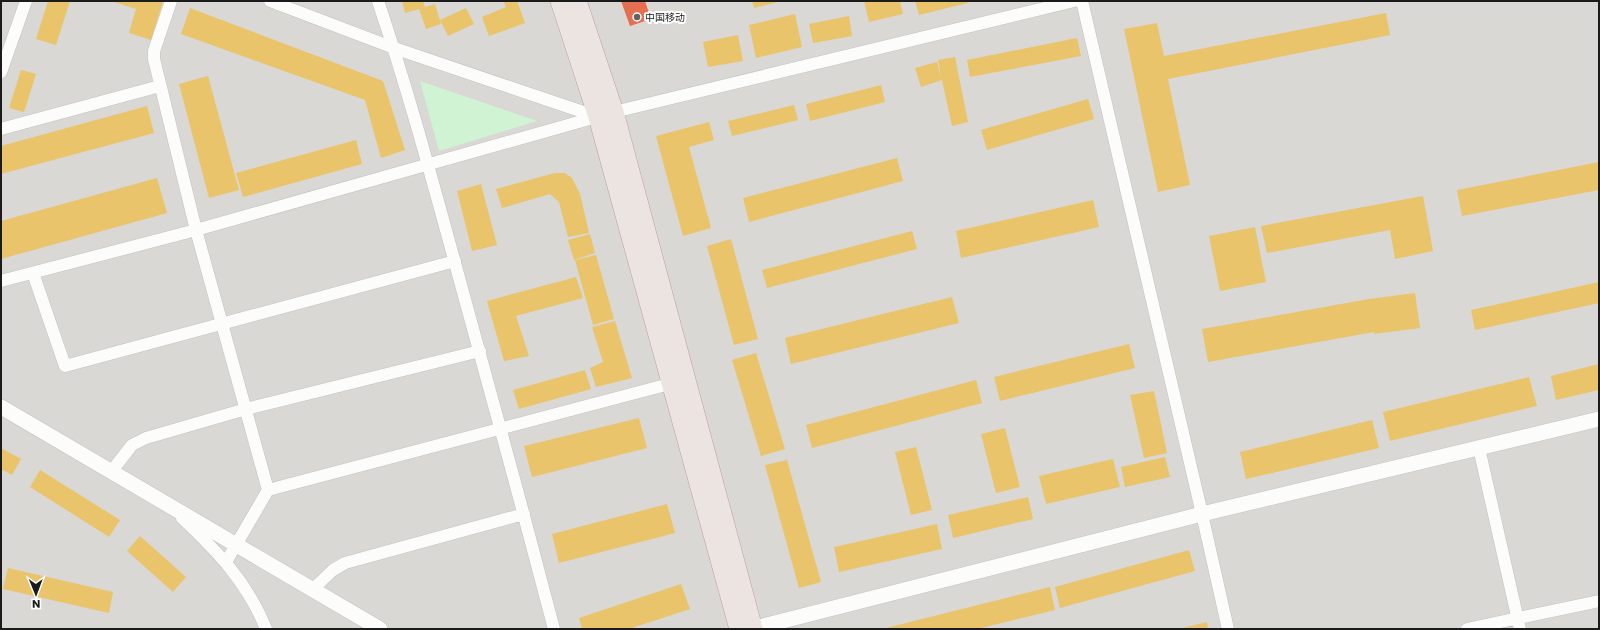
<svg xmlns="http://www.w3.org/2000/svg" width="1600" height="630" font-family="Poppins,'Noto Sans SC',sans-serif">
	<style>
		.residential { fill: #d9d8d5 }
		.park { fill: #cff3d3 }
		.homes { fill: #e9c46a }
		.shops { fill: #e76f51 }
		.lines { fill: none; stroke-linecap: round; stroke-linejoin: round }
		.minor-casing { stroke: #c2c2c0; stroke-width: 13 }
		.tertiary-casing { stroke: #c2c2c0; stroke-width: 16 }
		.trunk-casing { stroke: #c19aa1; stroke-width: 20 }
		.minor { stroke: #fcfcfb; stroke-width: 12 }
		.tertiary { stroke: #fcfcfb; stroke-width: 15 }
		.trunk { stroke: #ece4e0; stroke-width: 19 }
		.poi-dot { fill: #636361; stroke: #fff; stroke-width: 1.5 }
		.labels { text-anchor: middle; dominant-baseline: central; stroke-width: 4; stroke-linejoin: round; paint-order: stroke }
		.poi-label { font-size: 10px; fill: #1b1b1b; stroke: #fff; text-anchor: start }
	</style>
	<rect width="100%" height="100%" fill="#eae9e4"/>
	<path class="residential" d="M1,1H1599V629H1Z"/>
	<path class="park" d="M420,81L537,121L439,151Z"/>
	<path class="homes" d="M48,1H70L56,45L36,39Z
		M111,1H163L151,40L129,33L136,9Z
		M402,1H423L425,7L435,4L441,24L426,29L419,9L405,13Z
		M503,1H517L525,23L489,36L482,17L506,7Z
		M752,1H778V2L754,8Z
		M864,1H900L903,14L869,22Z
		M915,1H968V3L919,15Z
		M190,8L383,81L405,150L381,158L365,100L181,34Z
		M466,8L474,24L448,36L440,20Z
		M1386,13L1390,35L1168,79L1190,185L1158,192L1124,29L1157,23L1164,56Z
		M795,14L802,47L756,58L749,25Z
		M849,16L852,36L813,43L809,24Z
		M738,35L743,61L708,67L703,42Z
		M1077,38L1081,56L970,77L967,60Z
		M955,57L968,122L952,126L942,80L921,87L915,68L937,62L941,77L938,60Z
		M21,70L36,74L24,112L9,108Z
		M208,76L239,190L209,198L179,84Z
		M881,85L885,102L810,121L806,104Z
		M1088,99L1094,119L987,150L981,130Z
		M794,105L798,120L732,136L728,121Z
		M147,106L154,133L1,174V146Z
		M709,122L714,140L689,147L711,228L683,236L656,136Z
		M356,140L362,164L243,197L236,173Z
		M897,158L903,181L749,222L743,198Z
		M1599,162V190L1462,216L1457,190Z
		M555,173H565L572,178L580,194L589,233L568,237L559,202L550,194L502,208L496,189Z
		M157,178L167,213L1,259V221Z
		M481,184L497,245L472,251L457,191Z
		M1423,196L1433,251L1395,259L1390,230L1267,253L1261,226Z
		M1093,200L1099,227L961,258L956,231Z
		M1255,227L1266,282L1220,291L1209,236Z
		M912,231L917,249L767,288L762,270Z
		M590,234L595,253L574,260L568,240Z
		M731,239L758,339L734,345L707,246Z
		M596,255L614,319L593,325L575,260Z
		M576,277L583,298L516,316L529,356L504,361L487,301Z
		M1599,282V303L1475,330L1471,310Z
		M1415,293L1420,328L1374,334V332L1208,362L1202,329L1369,299Z
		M952,297L959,323L791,364L785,338Z
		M615,321L632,378L596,387L590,368L603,362L592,327Z
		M1129,344L1135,368L1000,401L994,377Z
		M756,353L785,449L761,456L732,360Z
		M1599,364V390L1556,400L1551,376Z
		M585,370L591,389L519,409L513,390Z
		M1529,377L1537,406L1390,441L1383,412Z
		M976,380L982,403L812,448L806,425Z
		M1154,391L1167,453L1144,458L1130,395Z
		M639,418L647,448L532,477L524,446Z
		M1372,420L1379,448L1246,479L1240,452Z
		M1005,428L1020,487L996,493L981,434Z
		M916,447L932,510L911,515L895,452Z
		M1,448L21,459L12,475L1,469Z
		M1165,457L1170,477L1125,487L1121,467Z
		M1113,459L1120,487L1046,504L1039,476Z
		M787,460L821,582L799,588L765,465Z
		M40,470L120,520L109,537L30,487Z
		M1028,497L1033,519L953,538L948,515Z
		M667,504L675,533L559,563L552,534Z
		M937,524L942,549L839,572L834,547Z
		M140,536L186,577L173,592L127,551Z
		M1189,550L1195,571L1060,608L1055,587Z
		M8,568L113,592L109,613L3,589Z
		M681,584L690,609L629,629H582L579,618Z
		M1050,587L1055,610L977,629H882Z
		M1207,622L1208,629H1183V628Z"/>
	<path class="shops" d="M621,1H645L651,19L630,26Z"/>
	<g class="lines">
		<defs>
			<path id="minor" d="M171,1L154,51V59L196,230L268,490
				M270,1L394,48L598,117
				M378,1C406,84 429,168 452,252C487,378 521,503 554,629
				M1082,1L1202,514L1228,629
				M1,72L26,1
				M1,129L160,86
				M33,273L65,366L455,261
				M1,281L196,230L614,112L1074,1
				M1479,448L1520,629
				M111,472L132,445L146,438L246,409L480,351
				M182,518C217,551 248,583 266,629
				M226,562L268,490L677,382
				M313,589L333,570L345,563L524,514
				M1467,629L1599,601"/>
			<path id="tertiary" d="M1,407L380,629
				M751,629L1202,514L1599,419"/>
			<path id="trunk" d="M560,1L598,117L739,629
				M577,1L614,112L753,629"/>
		</defs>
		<use href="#minor" class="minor-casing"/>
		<use href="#tertiary" class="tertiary-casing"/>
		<use href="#trunk" class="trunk-casing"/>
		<use href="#minor" class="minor"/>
		<use href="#tertiary" class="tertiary"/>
		<use href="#trunk" class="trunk"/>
	</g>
	<circle class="poi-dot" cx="637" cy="17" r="4"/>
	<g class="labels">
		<g class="poi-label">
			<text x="645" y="17">中国移动</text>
		</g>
	</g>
	<rect width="1600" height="630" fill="none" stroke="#1b1b1b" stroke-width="4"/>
	<g transform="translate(36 594) rotate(179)" stroke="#ffffff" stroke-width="3" paint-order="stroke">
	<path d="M0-3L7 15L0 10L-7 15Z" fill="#1b1b1b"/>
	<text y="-6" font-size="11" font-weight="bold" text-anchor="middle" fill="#1b1b1b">N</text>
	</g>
</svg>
